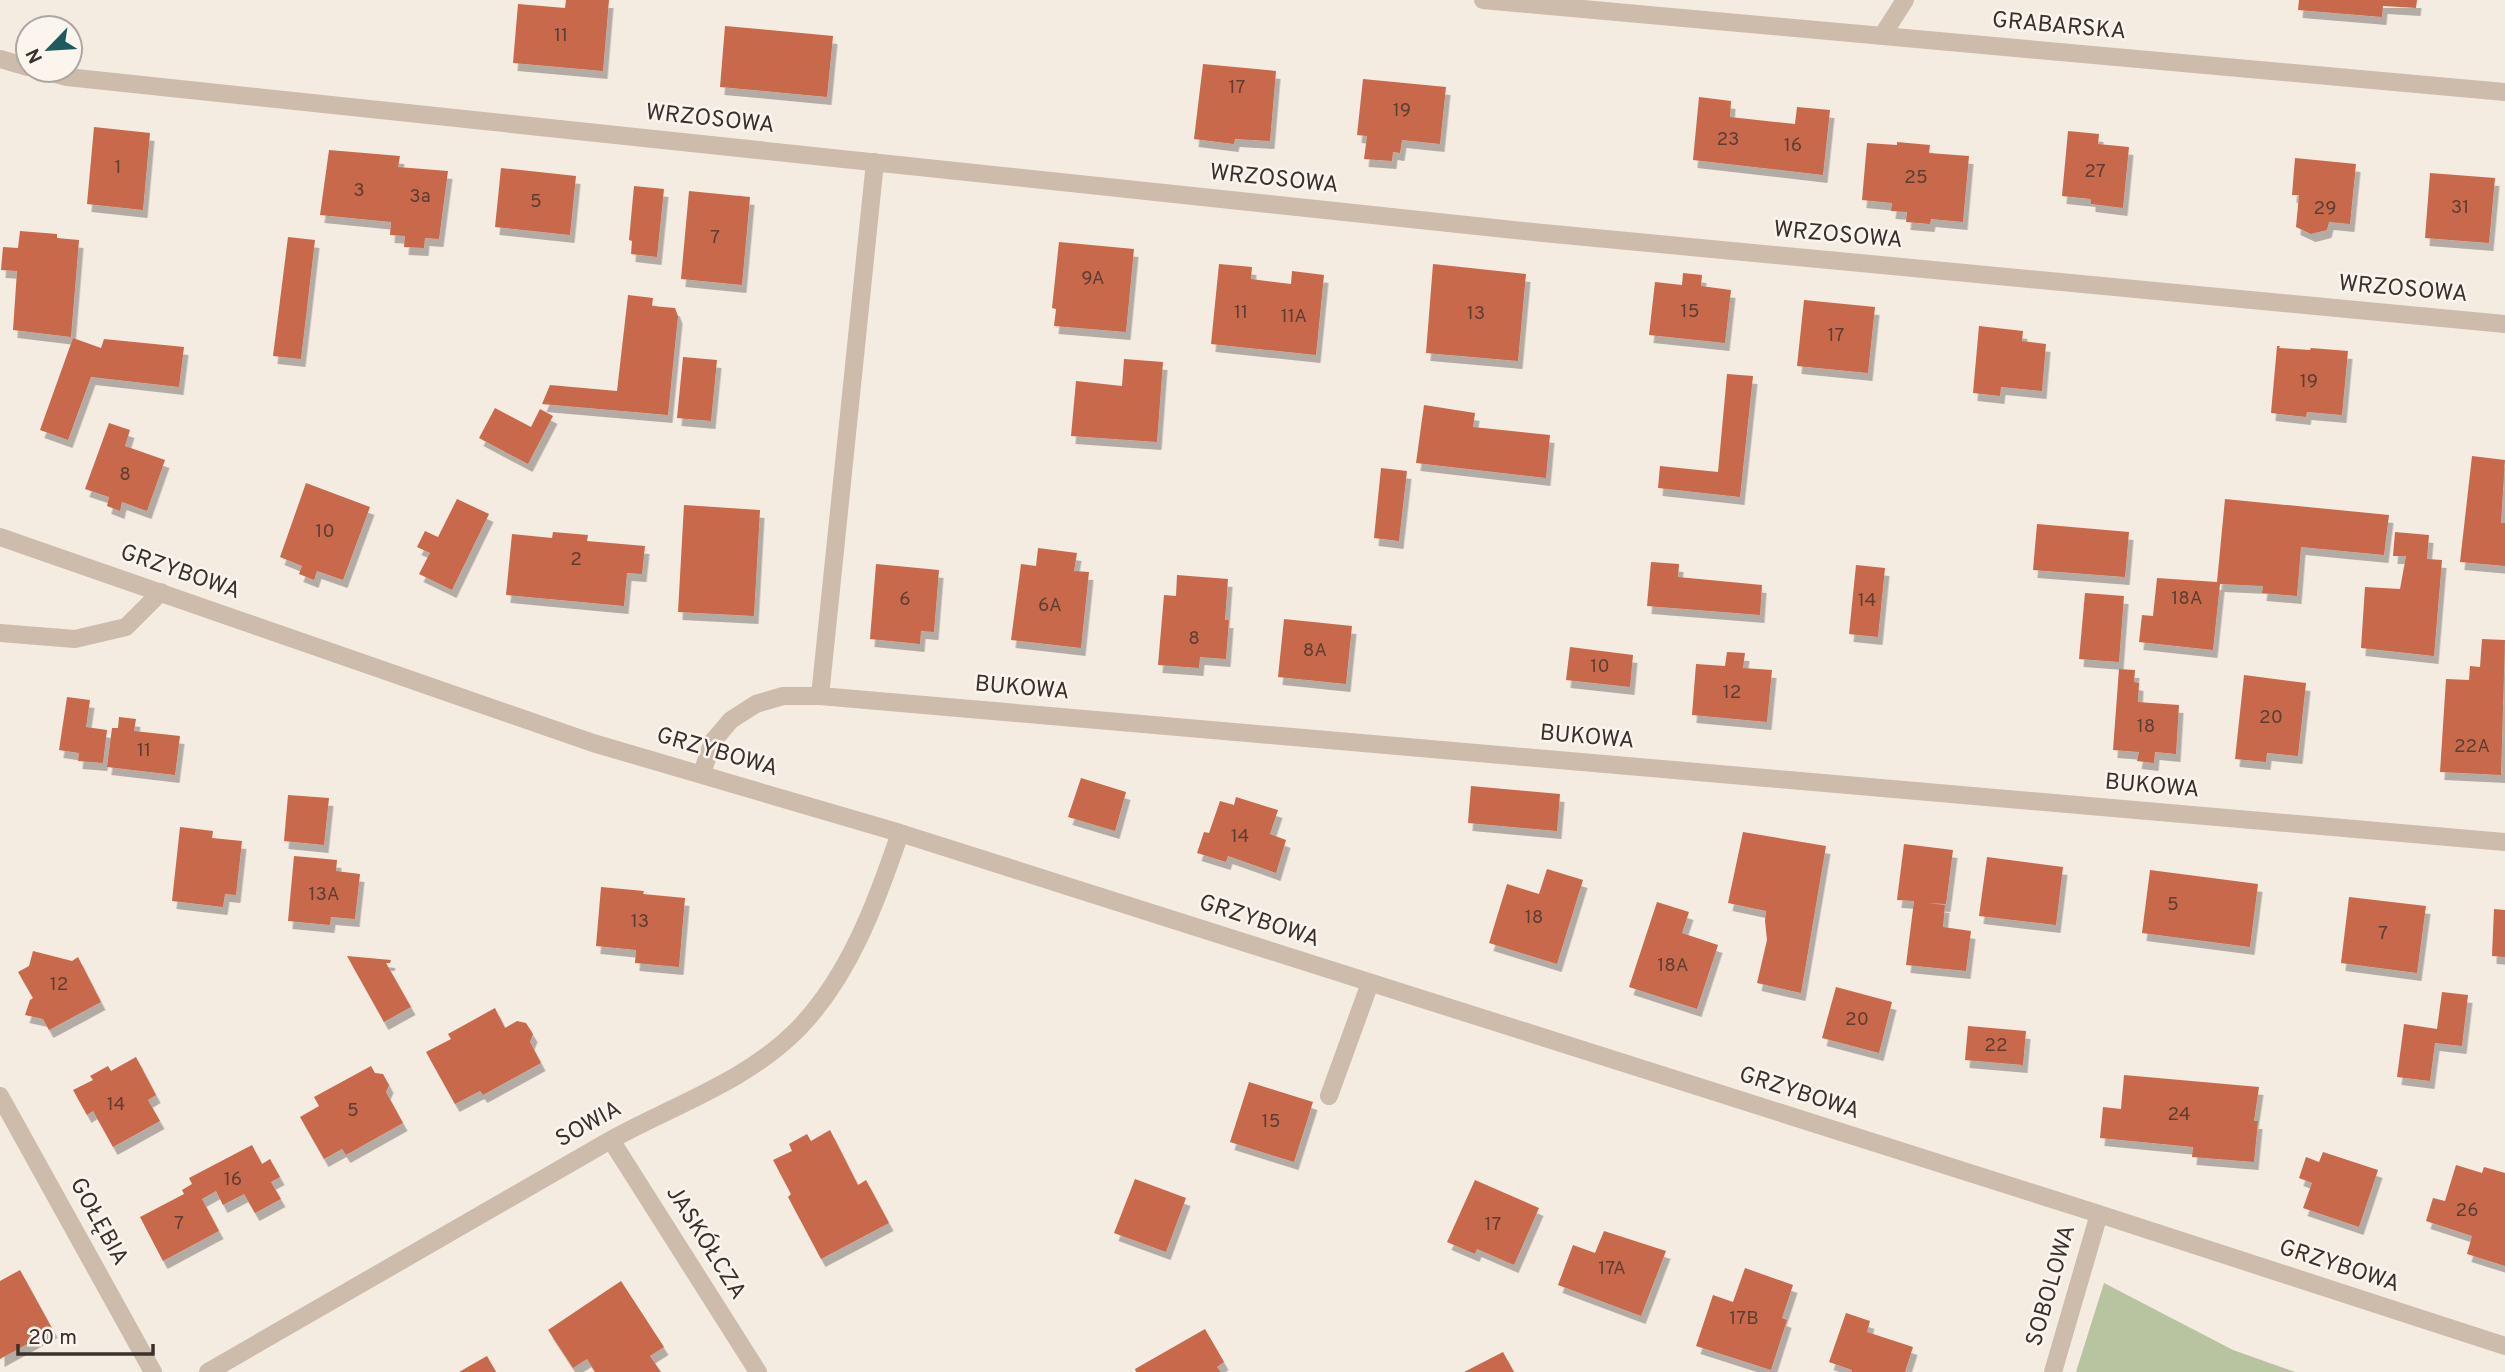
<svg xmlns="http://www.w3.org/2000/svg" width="2505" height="1372" font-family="Overpass,sans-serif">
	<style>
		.green { fill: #b8c4a0 }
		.building { fill: #c8694b; filter: url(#shadow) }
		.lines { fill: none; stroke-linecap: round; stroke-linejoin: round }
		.lane { stroke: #cdbbac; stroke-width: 18 }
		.street { stroke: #cdbbac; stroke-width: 18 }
		.labels { text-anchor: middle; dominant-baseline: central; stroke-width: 5; stroke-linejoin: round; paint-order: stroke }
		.number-label { font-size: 19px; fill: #5e3e33 }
		.street-label { font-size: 23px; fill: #3b302b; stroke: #fbf5ee }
	</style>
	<defs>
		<filter id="shadow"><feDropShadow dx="4.5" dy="8" stdDeviation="0" flood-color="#0004"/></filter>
	</defs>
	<rect width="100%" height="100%" fill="#f4ebe1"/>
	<path class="green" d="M2104,1283L2233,1350L2295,1372H2076Z"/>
	<path class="building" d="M566,0H609L603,71L513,63L518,4L565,8Z
		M2299,0H2417L2416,8L2383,6L2382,17L2298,10Z
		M725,26L833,36L827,97L720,87Z
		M1203,64L1276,71L1270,141L1235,139L1234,144L1194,139Z
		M1363,79L1446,87L1440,144L1402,140L1400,153L1393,152L1392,161L1364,159L1367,136L1357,135Z
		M1699,97L1731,101L1730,117L1795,124L1797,107L1830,110L1823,175L1693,160Z
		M94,127L150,133L143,210L87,204Z
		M2068,131L2099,134L2098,144L2129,147L2123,208L2091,204V199L2062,196Z
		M1897,142L1930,145L1929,153L1969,156L1963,222L1931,219L1930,224L1906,222L1907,212L1891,211L1892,203L1862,200L1867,143L1897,145Z
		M329,150L400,156L398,167L448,171L439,239L425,238L424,248L404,247L405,236L390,235L391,222L320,215Z
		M2295,158L2356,164L2350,224L2329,222L2327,230L2311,234L2296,227L2299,195H2292Z
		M501,168L576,176L570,235L495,227Z
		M2430,173L2495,178L2489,243L2425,238Z
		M634,186L664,189L657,257L631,254L632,241L629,240Z
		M689,191L750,197L742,285L681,279Z
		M20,231L57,234V238L79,240L71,337L13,330L17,271L1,270L3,247L18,248Z
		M288,237L315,240L301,359L273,356Z
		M1059,242L1134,249L1126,332L1054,326L1056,309L1052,308Z
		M1219,264L1252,267L1251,279L1291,284L1292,271L1324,275L1316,355L1211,344Z
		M1433,264L1526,274L1518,361L1426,353Z
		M1683,273L1702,275L1701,286L1731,290L1725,343L1649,335L1655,282L1682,285Z
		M628,295L653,298L652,306L675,308L678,316L668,415L542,404L550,385L617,391Z
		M1804,300L1875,307L1868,373L1797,366Z
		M1979,326L2023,331L2022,341L2046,344L2042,391L2001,387L2000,396L1973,393Z
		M73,338L101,348L104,339L184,347L179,387L91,377L68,440L40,430Z
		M2277,346H2280L2279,348L2310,350L2311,348L2348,351L2342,415L2307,412L2306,417L2271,413Z
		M683,357L717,360L711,421L677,418Z
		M1124,359L1163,362L1157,442L1071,436L1076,381L1122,386Z
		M1727,374L1753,376L1740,497L1658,488L1660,466L1718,472Z
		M1424,405L1475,413L1473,427L1550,435L1546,478L1416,463Z
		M495,408L531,427L540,409L553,416L528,464L479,438Z
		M109,423L130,430L125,446L165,460L147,511L122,502L120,511L107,506L109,497L85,489Z
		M2472,456L2505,460L2501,523H2505V566L2460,562Z
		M1381,468L1407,471L1399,541L1374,538Z
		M306,483L370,507L343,580L317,571L314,580L299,574L302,566L280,557Z
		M457,499L489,514L452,590L419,574L430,553L417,547L425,531L438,537Z
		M2225,499L2389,515L2384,555L2301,547L2297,596L2262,593L2263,586L2220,584L2213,650L2139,642L2142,615L2153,616L2157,578L2217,582Z
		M684,505L760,510L754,616L678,612Z
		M2037,524L2129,532L2125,577L2033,570Z
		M553,532L588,535L587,541L645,546L642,574L627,573L624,606L506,595L512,534L552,538Z
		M2395,532L2429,535L2427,559L2442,560L2434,656L2361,648L2365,587L2400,589L2406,556H2393Z
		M1038,548L1077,553L1074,571L1089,572L1081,648L1011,640L1021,564L1036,566Z
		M1651,562L1679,564L1678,577L1762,585L1760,615L1647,606Z
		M876,564L939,570L934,632L921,631L920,644L870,639Z
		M1856,565L1885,568L1878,637L1849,634Z
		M1177,575L1228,579L1225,620H1229L1226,659L1200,657L1199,668L1158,665L1164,595L1176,596Z
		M2085,593L2124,596L2119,662L2079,659Z
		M1284,619L1352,626L1346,684L1278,677Z
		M2482,639L2505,640L2501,775L2440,772L2446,679L2469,680L2470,666L2480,667Z
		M1570,647L1633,655L1630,687L1566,680Z
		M1727,652L1745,653L1743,668L1772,670L1767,722L1692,715L1696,664L1725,666Z
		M2119,669L2135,670L2134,682L2139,683L2138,702L2179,705L2176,754L2155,752L2154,763L2137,761L2139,752L2113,750Z
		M2244,675L2306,683L2298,756L2267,753L2266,762L2235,759Z
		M67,697L90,700L86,727L107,730L103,763L78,761L79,753L59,750Z
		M119,717L136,719L134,731L180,736L175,775L107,767L112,728H118Z
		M1081,778L1126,792L1115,831L1068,817Z
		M1471,786L1560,794L1557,831L1468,823Z
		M288,795L329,798L324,845L284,841Z
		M1236,797L1278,810L1270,834L1286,840L1276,873L1228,856L1226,862L1197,853L1204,832L1209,833L1220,801L1234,805Z
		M180,827L213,831L212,838L242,841L236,895L225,894L223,907L172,901Z
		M1743,832L1826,846L1801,993L1757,983L1767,940L1765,921L1766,911L1728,903Z
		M1904,844L1953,850L1946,904L1927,903L1945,905L1943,927L1971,931L1966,971L1906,965L1914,901L1897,900Z
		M294,856L337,860L336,871L360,874L355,919L331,917L330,925L288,921Z
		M1987,857L2063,867L2056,925L1979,916Z
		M1547,869L1583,880L1557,964L1489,943L1507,884L1539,894Z
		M2150,870L2258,884L2250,947L2142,933Z
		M601,887L644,891L643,894L685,898L679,967L635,963L636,950L596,946Z
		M2349,897L2426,906L2417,973L2341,963Z
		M1657,902L1689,912L1682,933L1718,945L1697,1009L1629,987Z
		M2494,909L2505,910V957L2492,956Z
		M33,951L72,961L78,957L101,1002L49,1030L43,1019L25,1015L30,1000L33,998L18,972L29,966Z
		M347,956L391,960L390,963H386L411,1007L384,1022Z
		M1836,987L1892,1002L1879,1053L1822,1038Z
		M2442,992L2468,995L2462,1046L2435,1043L2430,1081L2397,1077L2404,1024L2437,1029Z
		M495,1008L505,1028L517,1021L526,1023L533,1034L530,1042L541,1063L483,1095L480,1091L455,1104L426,1052L451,1039L448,1034Z
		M1968,1026L2026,1031L2023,1065L1965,1060Z
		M136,1057L156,1095L148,1100L160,1121L113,1147L93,1111L87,1115L73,1090L93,1080L90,1076L108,1066L111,1071Z
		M371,1066L375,1073L383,1074L389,1085L386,1092L403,1123L346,1155L342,1149L324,1159L300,1117L319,1106L314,1097Z
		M2124,1075L2259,1087L2254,1121H2258L2254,1162L2192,1157L2193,1147L2100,1138L2103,1107L2121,1109Z
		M1249,1082L1313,1102L1294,1162L1230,1142Z
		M830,1130L858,1185L866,1180L889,1223L821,1259L788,1197L791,1194L773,1160L792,1151L789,1144L807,1134L811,1141Z
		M252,1145L262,1164L270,1159L280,1177L271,1182L281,1199L255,1213L244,1194L223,1205L216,1191L202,1199L219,1231L163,1261L140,1217L184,1194L182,1190L192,1184L189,1178Z
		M2323,1152L2378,1170L2359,1227L2303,1208L2312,1183L2299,1178L2306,1157L2319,1162Z
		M2456,1165L2482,1173L2484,1167L2505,1173V1266L2467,1254L2472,1236L2426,1221L2433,1198L2445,1201Z
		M1135,1179L1186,1198L1166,1252L1114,1233Z
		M1475,1180L1539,1208L1514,1265L1477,1249L1475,1254L1447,1242Z
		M1604,1231L1666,1251L1641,1316L1558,1285L1573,1245L1595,1253Z
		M1745,1268L1793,1285L1782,1318L1787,1320L1771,1370L1696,1346L1713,1295L1733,1302Z
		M20,1270L53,1330L0,1359V1281Z
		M621,1281L664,1347L650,1356L661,1372H595L587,1359L573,1368L548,1330Z
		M1846,1313L1870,1321L1867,1332L1913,1347L1905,1372H1852V1370L1829,1362Z
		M1205,1329L1224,1362L1217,1367L1221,1372H1136L1135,1369Z
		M1503,1352L1514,1372H1464Z
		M487,1356L496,1372H459Z"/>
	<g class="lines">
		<path class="lane" d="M0,633L75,639L126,627L161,592
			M1329,1096L1370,983"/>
		<path class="street" d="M1483,0L2505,92
			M1882,36L1905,0
			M0,59L28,67
			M40,70L67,77L1543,233L2505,324
			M0,537L593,743L900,833L2099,1214L2505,1346
			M820,696L875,162
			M702,773L713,741L731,720L756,704L783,696H820L2505,842
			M0,1096L153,1372
			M611,1140L758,1372
			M208,1372C341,1295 474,1218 607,1142C671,1106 746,1082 798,1029C849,977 877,901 900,833
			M2053,1372L2099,1214"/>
	</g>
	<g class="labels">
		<g class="number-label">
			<text x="561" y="36">11</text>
			<text x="1237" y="88">17</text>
			<text x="1402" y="111">19</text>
			<text x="1728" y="140">23</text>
			<text x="1793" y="146">16</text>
			<text x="118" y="168">1</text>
			<text x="2095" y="172">27</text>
			<text x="1916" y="178">25</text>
			<text x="359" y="191">3</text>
			<text x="420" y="197">3a</text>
			<text x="536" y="202">5</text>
			<text x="2460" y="208">31</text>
			<text x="2325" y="209">29</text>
			<text x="715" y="238">7</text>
			<text x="1093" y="279">9A</text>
			<text x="1690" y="312">15</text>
			<text x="1241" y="313">11</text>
			<text x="1476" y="314">13</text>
			<text x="1294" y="317">11A</text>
			<text x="1836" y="336">17</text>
			<text x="2309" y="382">19</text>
			<text x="125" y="475">8</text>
			<text x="325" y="532">10</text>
			<text x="576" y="560">2</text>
			<text x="2187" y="599">18A</text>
			<text x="905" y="600">6</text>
			<text x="1867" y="601">14</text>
			<text x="1050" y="606">6A</text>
			<text x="1194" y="639">8</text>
			<text x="1315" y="651">8A</text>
			<text x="1600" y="667">10</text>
			<text x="1732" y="693">12</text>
			<text x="2271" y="718">20</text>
			<text x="2146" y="727">18</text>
			<text x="2472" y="747">22A</text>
			<text x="144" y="751">11</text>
			<text x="1240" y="837">14</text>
			<text x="324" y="895">13A</text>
			<text x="2173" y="905">5</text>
			<text x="1534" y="918">18</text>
			<text x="640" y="922">13</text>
			<text x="2383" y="934">7</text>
			<text x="1673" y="966">18A</text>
			<text x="59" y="985">12</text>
			<text x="1857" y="1020">20</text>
			<text x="1996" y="1046">22</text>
			<text x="116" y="1105">14</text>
			<text x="353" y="1111">5</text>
			<text x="2179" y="1115">24</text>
			<text x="1271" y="1122">15</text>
			<text x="233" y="1180">16</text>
			<text x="2467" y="1211">26</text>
			<text x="179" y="1224">7</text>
			<text x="1493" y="1225">17</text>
			<text x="1612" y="1269">17A</text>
			<text x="1744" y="1319">17B</text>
		</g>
		<g class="street-label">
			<text transform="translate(2059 27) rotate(5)">GRABARSKA</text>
			<text transform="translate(710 120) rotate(6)">WRZOSOWA</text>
			<text transform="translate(1274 180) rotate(6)">WRZOSOWA</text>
			<text transform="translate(1838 236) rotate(5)">WRZOSOWA</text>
			<text transform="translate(2403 290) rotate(5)">WRZOSOWA</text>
			<text transform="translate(180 573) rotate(19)">GRZYBOWA</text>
			<text transform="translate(1022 689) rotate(5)">BUKOWA</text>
			<text transform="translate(1587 738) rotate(5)">BUKOWA</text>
			<text transform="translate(717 753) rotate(16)">GRZYBOWA</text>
			<text transform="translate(2152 787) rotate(5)">BUKOWA</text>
			<text transform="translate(1259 922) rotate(18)">GRZYBOWA</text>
			<text transform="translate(1799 1094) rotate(18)">GRZYBOWA</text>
			<text transform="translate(589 1125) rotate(-29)">SOWIA</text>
			<text transform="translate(98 1222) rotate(61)">GOŁĘBIA</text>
			<text transform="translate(705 1243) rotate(58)">JASKÓŁCZA</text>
			<text transform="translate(2339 1267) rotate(18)">GRZYBOWA</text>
			<text transform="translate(2052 1286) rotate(-74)">SOBOLOWA</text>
		</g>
	</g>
	<g transform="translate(49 49) rotate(245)"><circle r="33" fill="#fbf5ee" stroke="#aea6a0" stroke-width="2"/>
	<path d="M0-5L12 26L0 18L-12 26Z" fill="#1f5a5e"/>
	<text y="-10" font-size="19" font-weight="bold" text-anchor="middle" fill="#3b302b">N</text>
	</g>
	<path d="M18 1344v10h135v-10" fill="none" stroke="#3b302b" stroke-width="3.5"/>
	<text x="28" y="1344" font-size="21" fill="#3b302b" stroke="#fbf5ee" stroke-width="5" paint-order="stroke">20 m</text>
</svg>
